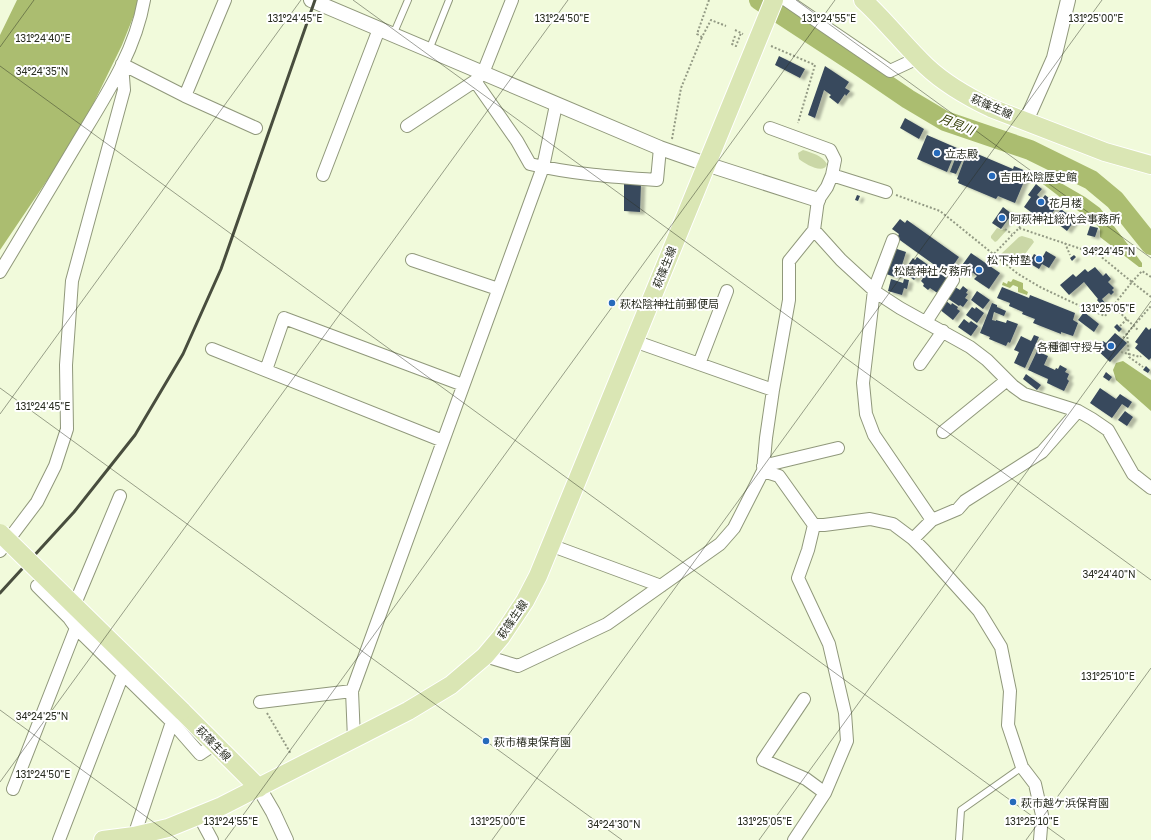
<svg xmlns="http://www.w3.org/2000/svg" width="1151" height="840" font-family="'Golos Text','Noto Sans JP',sans-serif">
	<style>
		.green { fill: #cad7a6 }
		.forest { fill: #a8bb6e }
		.water { fill: #abbd70 }
		.lines { fill: none; stroke-linecap: round; stroke-linejoin: round }
		.river { stroke: #abbd70; stroke-width: 20 }
		.building { fill: #38485d; filter: url(#shadow) }
		.service-casing { stroke: #90987b; stroke-width: 8 }
		.minor-casing { stroke: #90987b; stroke-width: 14 }
		.tertiary-casing { stroke: #90987b; stroke-width: 16 }
		.primary-casing { stroke: #fff; stroke-width: 20 }
		.path { stroke: #939a84; stroke-width: 2; stroke-dasharray: 2 2; stroke-linecap: butt }
		.service { stroke: #fff; stroke-width: 6 }
		.minor { stroke: #fff; stroke-width: 12 }
		.tertiary { stroke: #fff; stroke-width: 14 }
		.primary { stroke: #dae6b4; stroke-width: 18 }
		.rail { stroke: #484d3e; stroke-width: 3 }
		.primary-bridge-casing { stroke: #fff; stroke-width: 20; stroke-linecap: butt }
		.primary-bridge { stroke: #dae6b4; stroke-width: 18 }
		.ticks { fill: none; stroke: #2a2e22; stroke-width: 1; stroke-opacity: 0.45 }
		.poi-dot { fill: #266abb; stroke: #fff; stroke-width: 1.5 }
		.labels { text-anchor: middle; dominant-baseline: central; stroke-width: 4; stroke-linejoin: round; paint-order: stroke }
		.street-label { font-size: 11px; fill: #2a2e22; stroke: #fff }
		.poi-label { font-size: 11px; fill: #2a2e22; stroke: #fff; text-anchor: start }
		.water-label { font-size: 12px; font-style: italic; fill: #323c00; stroke: #fff }
		.ticks-label { font-size: 10px; text-anchor: middle; fill: #2a2e22; stroke: #fff; stroke-width: 4; stroke-linejoin: round; paint-order: stroke }
	</style>
	<defs>
		<filter id="shadow"><feDropShadow dx="4.5" dy="2.5" stdDeviation="1" flood-color="#0004"/></filter>
	</defs>
	<rect width="100%" height="100%" fill="#f1fadb"/>
	<path class="green" d="M803,150C812,153 822,155 827,164C824,175 805,164 799,159L798,153Z
		M997,228L1002,230L1004,229L1006,231L997,241L995,242L991,238V236Z
		M1022,236L1032,239L1034,242L1016,266H1015L1001,256V254L1019,237Z"/>
	<path class="forest" d="M1034,172H1038L1054,179L1085,197L1100,208L1142,263V267H1139L1100,237V229L1098,226L1035,178L1033,176Z
		M1123,361L1151,380V411L1116,380L1113,370L1116,363Z"/>
	<path class="water" d="M17,0H138V5L122,45L79,133L0,250V35Z
		M1013,279L1023,283V289L1028,292L1027,295L1018,292V287L1013,285L1010,288L1002,285L1003,282L1007,284L1008,281L1011,282Z"/>
	<g class="lines">
		<path class="river" d="M759,0L861,67L908,99L945,121L1030,150L1091,180L1115,200L1151,245"/>
	</g>
	<path class="building" d="M779,56L805,69L800,78L775,65Z
		M825,66L849,82L845,88L850,91L846,96L845,94L838,104L829,97L831,95L824,90L815,118L808,115Z
		M905,118L924,129L919,139L900,128Z
		M927,135L957,148L947,172L917,159Z
		M968,150L1013,169L1014,166L1028,172L1015,203L998,196L996,199L958,183L959,180L957,179Z
		M958,151L965,154L956,174L950,172Z
		M624,183H641L640,212L624,211Z
		M1036,184L1042,189L1037,195L1042,199L1045,195L1058,205L1048,219L1038,212L1035,215L1024,207L1031,197L1028,195Z
		M857,195L860,196L858,201L855,200Z
		M1003,207L1012,214L1001,229L992,223Z
		M1061,209L1075,220L1067,231L1053,220Z
		M900,219L905,223L907,220L959,257L950,270L943,265L940,269L897,238L899,234L892,229Z
		M1090,226L1098,228L1095,237L1087,235Z
		M894,248L906,252L898,278L886,274Z
		M1046,251L1056,257L1049,268L1042,264L1039,269L1029,263L1034,254L1042,258Z
		M971,253L1000,273L989,289L974,279L977,276L972,272L970,275L960,268Z
		M1074,255L1076,257L1072,261L1070,258Z
		M917,257L949,280L939,294L930,288L928,290L923,286L924,284L921,281L923,278L918,275L914,280L903,272L913,258L915,260Z
		M1095,267L1103,276L1106,273L1111,279L1108,282L1114,288L1112,290L1114,292L1111,295L1109,293L1102,299L1106,304L1103,307L1097,300L1098,299L1084,282L1069,295L1060,285L1073,274L1076,277L1085,269L1088,272Z
		M891,279L903,283L904,279L909,280L907,289L904,288L902,295L888,291Z
		M963,286L968,290L966,293L968,294L965,298L968,300L963,307L960,305L959,306L947,298L955,287L960,290Z
		M1002,287L1029,298L1030,295L1075,313L1073,320L1078,323L1073,336L1061,332V334L1033,323L1035,319L1022,314L1023,312L1009,306L1010,303L997,298Z
		M977,291L990,300L983,309L971,300Z
		M945,300L951,305L952,303L958,307L957,309L960,311L953,320L939,309Z
		M992,303L997,305V307L1006,311L1004,316L994,312L992,320L996,321V320L1006,323L1007,320L1018,324L1010,343L1008,342L1006,346L989,339L990,337L980,333Z
		M972,307L975,309L976,307L984,313L977,323L966,315Z
		M1084,312L1099,324L1094,332L1078,320Z
		M964,319L969,323L971,321L978,326L971,336L958,327Z
		M1117,324L1122,329L1119,332L1114,327Z
		M1146,327L1149,330L1151,328V358L1149,360L1135,348L1138,344L1135,342Z
		M1115,333L1127,343L1110,362L1096,349L1103,341L1106,343Z
		M1034,335L1039,337L1025,368L1014,363L1019,352L1014,350L1021,336L1031,341Z
		M1037,351L1048,356L1044,365L1055,370L1056,368L1058,369L1060,365L1067,369L1065,372L1069,374L1067,379L1069,381L1064,391L1047,383L1048,379L1028,370Z
		M1146,366L1150,370L1148,373L1143,370Z
		M1106,372L1112,377L1109,381L1103,377Z
		M1026,374L1041,385L1037,390L1023,379Z
		M1100,388L1116,399L1120,394L1132,402L1128,408L1122,404L1112,418L1090,403Z
		M1125,411L1133,417L1127,426L1118,420Z"/>
	<g class="lines">
		<defs>
			<path id="service" d="M393,35L408,0
				M429,50L449,0
				M959,840L961,810L1022,767"/>
			<path id="minor" d="M225,0L185,96L256,128
				M512,0L483,73L475,81L517,141L530,164C571,174 614,177 657,180L660,148
				M786,0L890,71L918,58
				M122,64L185,96
				M407,126L475,81
				M770,128L830,150L835,160L832,175L827,187L818,200L814,230L841,260L877,293L900,308L970,347L987,360L1013,386L1024,394L1078,411L1092,419L1108,430L1133,474L1151,488
				M323,175L379,29
				M832,175L886,192
				M893,240L874,290L863,383L866,414L874,435L932,520
				M412,260L498,289
				M0,272C25,230 51,187 76,145C103,100 135,53 144,0
				M926,322L953,280
				M634,341L773,390
				M212,349L443,441
				M699,364L727,291
				M920,364L943,331
				M266,370L284,318L463,385
				M943,432L1007,380
				M763,466L838,448
				M763,471L779,476L814,525L808,550L798,578L829,644L845,713L847,741L825,793L794,840
				M814,525H824L870,519L893,524L913,539L924,550L979,611L1001,647L1010,691L1008,725L1022,767L1035,784L1042,815L1040,840
				M913,539L932,520L958,509L965,501L1042,452L1078,411
				M550,545L661,586
				M0,551L37,502L55,466L67,429L66,365L72,281L124,90L122,64
				M37,586L69,618L76,628L172,722L200,754L215,744
				M72,611L120,496
				M485,656L518,666L607,624L720,544L734,528L763,471L766,438L773,390L789,300V261L814,230
				M804,699L763,760L806,779L825,793
				M260,702L352,691
				M354,739L352,691L543,167L556,105
				M13,789L76,628
				M198,814L212,840
				M134,836L172,722
				M59,840L123,674"/>
			<path id="tertiary" d="M311,0L660,148L706,164L818,200
				M1026,121L1054,58L1068,0
				M259,788L273,812L286,840"/>
			<path id="primary" d="M863,0C886,21 904,45 926,66C945,84 968,97 991,108L1105,152L1151,165
				M182,711L259,788
				M103,840L134,836L168,828L222,806L408,711L451,685L485,656L501,637L525,601L538,576L774,0"/>
		</defs>
		<use href="#service" class="service-casing"/>
		<use href="#minor" class="minor-casing"/>
		<use href="#tertiary" class="tertiary-casing"/>
		<use href="#primary" class="primary-casing"/>
		<path class="path" d="M709,0L697,34L702,37L711,20L726,26
			M735,30L743,34
			M735,36L732,44L736,46L741,33
			M771,46L815,65L798,123
			M672,139L681,88L702,37
			M896,195L940,211L1018,274L1042,288L1078,305L1105,316L1132,282L1099,255L1019,228L989,259
			M1019,228L1031,215
			M1005,229L1012,234
			M1065,243L1070,255
			M1151,277L1142,271L1132,282L1151,297
			M1113,306L1139,331
			M1120,326L1127,319
			M1127,333L1129,357L1143,367
			M1123,338L1151,306
			M1121,352L1140,357L1141,356
			M267,713L291,754"/>
		<use href="#service" class="service"/>
		<use href="#minor" class="minor"/>
		<use href="#tertiary" class="tertiary"/>
		<use href="#primary" class="primary"/>
		<path class="rail" d="M0,593L74,512L135,435L183,354L221,269L315,0"/>
		<defs>
			<path id="primary-bridge" d="M0,533L182,711"/>
		</defs>
		<use href="#primary-bridge" class="primary-bridge-casing"/>
		<use href="#primary-bridge" class="primary-bridge"/>
	</g>
	<path class="ticks" d="M353,0L1151,580M796,0L1151,258M0,47L34,0M0,66L1065,840M0,388L622,840M0,414L301,0M0,710L178,840M0,782L568,0M225,840L835,0M492,840L1102,0M759,840L1151,301M1026,840L1151,668"/>
	<g class="poi-dot">
		<circle cx="937" cy="153" r="4"/>
		<circle cx="992" cy="176" r="4"/>
		<circle cx="1041" cy="202" r="4"/>
		<circle cx="1002" cy="218" r="4"/>
		<circle cx="1039" cy="259" r="4"/>
		<circle cx="979" cy="270" r="4"/>
		<circle cx="612" cy="303" r="4"/>
		<circle cx="1111" cy="346" r="4"/>
		<circle cx="486" cy="741" r="4"/>
		<circle cx="1013" cy="802" r="4"/>
	</g>
	<g class="labels">
		<g class="street-label">
			<text transform="translate(992 106) rotate(24)">萩篠生線</text>
			<text transform="translate(664 267) rotate(-68)">萩篠生線</text>
			<text transform="translate(512 619) rotate(-56)">萩篠生線</text>
			<text transform="translate(214 743) rotate(45)">萩篠生線</text>
		</g>
		<g class="poi-label">
			<text x="945" y="153">立志殿</text>
			<text x="1000" y="176">吉田松陰歴史館</text>
			<text x="1049" y="202">花月楼</text>
			<text x="1010" y="218">阿萩神社総代会事務所</text>
			<text x="1031" y="259" text-anchor="end">松下村塾</text>
			<text x="971" y="270" text-anchor="end">松蔭神社々務所</text>
			<text x="620" y="303">萩松陰神社前郵便局</text>
			<text x="1103" y="346" text-anchor="end">各種御守授与</text>
			<text x="494" y="741">萩市椿東保育園</text>
			<text x="1021" y="802">萩市越ケ浜保育園</text>
		</g>
		<g class="water-label">
			<text transform="translate(957 124) rotate(22)">月見川</text>
		</g>
	</g>
	<g class="ticks-label">
		<text x="295" y="22">131°24'45"E</text>
		<text x="562" y="22">131°24'50"E</text>
		<text x="829" y="22">131°24'55"E</text>
		<text x="1096" y="22">131°25'00"E</text>
		<text x="43" y="42">131°24'40"E</text>
		<text x="42" y="75">34°24'35"N</text>
		<text x="1109" y="255">34°24'45"N</text>
		<text x="1108" y="312">131°25'05"E</text>
		<text x="43" y="410">131°24'45"E</text>
		<text x="1109" y="578">34°24'40"N</text>
		<text x="1108" y="680">131°25'10"E</text>
		<text x="42" y="720">34°24'25"N</text>
		<text x="43" y="778">131°24'50"E</text>
		<text x="231" y="825">131°24'55"E</text>
		<text x="498" y="825">131°25'00"E</text>
		<text x="765" y="825">131°25'05"E</text>
		<text x="1032" y="825">131°25'10"E</text>
		<text x="614" y="828">34°24'30"N</text>
	</g>
</svg>
